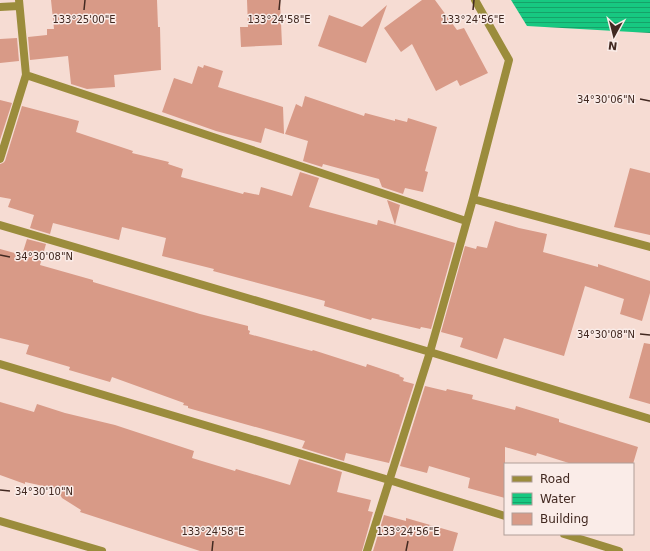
<svg xmlns="http://www.w3.org/2000/svg" width="650" height="551" font-family="'DejaVu Sans',sans-serif">
	<style>
		.water { fill: url(#water-rules) }
		.building { fill: #d89a87 }
		.lines { fill: none; stroke-linecap: round; stroke-linejoin: round }
		.minor { stroke: #9b8c3c; stroke-width: 8 }
		.tertiary { stroke: #9b8c3c; stroke-width: 8 }
		.ticks { fill: none; stroke: #422921; stroke-width: 1.5 }
		.ticks-label { font-size: 10px; text-anchor: middle; fill: #422921; stroke: #faece8; stroke-width: 3; stroke-linejoin: round; paint-order: stroke }
	</style>
	<defs>
		<pattern id="water-rules" width="6" height="5" patternUnits="userSpaceOnUse"><rect width="6" height="5" fill="#17c881"/><path d="M0 2.5h6" fill="none" stroke="#16a269"/></pattern>
	</defs>
	<rect width="100%" height="100%" fill="#f6dcd3"/>
	<path class="water" d="M511,0H650V33L527,26Z"/>
	<path class="building" d="M51,0H157L158,27H160L161,70L114,75L115,87L87,89L71,84L68,56L30,60L28,37L47,35V29H54Z
		M247,0H280L282,45L241,47L240,27H248Z
		M422,0H435L457,30L464,28L488,73L460,86L457,80L436,91L412,44L401,52L384,28Z
		M387,5L366,63L318,46L329,15L362,27Z
		M17,38L19,61L0,63V39Z
		M204,65L223,71L218,87L283,107L284,134L265,128L261,143L216,131L162,112L174,78L192,84L198,66L203,68Z
		M305,96L364,116L365,113L395,121V119L407,122L408,118L437,127L425,171L428,172L423,192L405,188L403,194L382,187L379,179L323,164L322,167L303,161L308,141L285,134L296,104L302,107Z
		M0,100L12,103L0,140Z
		M22,106L79,121L76,132L133,151L132,153L169,162L168,164L183,169L181,177L243,194L244,192L259,195L261,187L292,196L300,172L319,178L309,207L377,225L378,220L395,225L387,200L400,205L395,225L455,243L431,329L421,327L420,329L372,318L371,320L324,306L325,301L213,271L214,269L162,256L166,238L122,227L119,240L53,223L50,234L30,228L34,215L8,207L11,199L0,197V164L3,163L5,161Z
		M630,168L650,173V235L614,227Z
		M495,221L519,228L547,234L543,252L598,267V264L650,281V293L642,321L620,314L624,299L585,286L564,356L504,338L497,359L460,347L463,338L441,332L465,246L476,249L477,246L487,248Z
		M27,239L46,244L40,265L93,280V282L200,314L248,326V330L250,331L249,334L312,351L313,350L366,367L367,364L400,375L399,376L404,378L403,381L414,384L389,463L346,453L344,461L302,448L305,441L188,408V406L183,405L184,403L112,377L110,382L69,370L70,367L26,354L29,345L0,338V249L22,255Z
		M644,343L650,344V404L629,398Z
		M425,386L446,391L447,389L473,395L472,399L515,410L516,406L559,419V422L638,447L633,464H572L537,453L536,456L505,447V498L468,488L470,478L429,466L427,473L400,466Z
		M0,402L34,412L37,404L65,413L115,425L194,451L192,458L235,471L236,469L290,485L299,459L342,472L337,492L371,500L368,511L373,512L362,551H200L80,512L81,510L62,498L57,489L25,482V484L0,475Z
		M384,515L406,521V518L458,533L453,551H373Z"/>
	<g class="lines">
		<path class="minor" d="M0,7L19,6
			M26,75L466,221
			M0,159L26,75L19,0
			M473,199L650,247
			M0,225L430,352L650,419
			M0,364L389,480L505,516
			M564,534L619,551
			M367,551L430,352L473,199L509,60L475,0"/>
		<path class="tertiary" d="M0,521L102,551"/>
	</g>
	<path class="ticks" d="M84,10L85,0M279,10L280,0M473,10L474,0M640,99L650,101M0,255L10,257M640,334L650,335M0,490L10,491M212,551L213,541M406,551L408,541"/>
	<g class="ticks-label">
		<text x="84" y="23">133°25'00"E</text>
		<text x="279" y="23">133°24'58"E</text>
		<text x="473" y="23">133°24'56"E</text>
		<text x="606" y="103">34°30'06"N</text>
		<text x="44" y="260">34°30'08"N</text>
		<text x="606" y="338">34°30'08"N</text>
		<text x="44" y="495">34°30'10"N</text>
		<text x="213" y="535">133°24'58"E</text>
		<text x="408" y="535">133°24'56"E</text>
	</g>
	<rect x="504" y="463" width="130" height="72" fill="#faece8" stroke="#b09e98"/>
	<rect x="512" y="476" width="20" height="6" fill="#9b8c3c" stroke="#b09e98"/>
	<text x="540" y="483" font-size="12" fill="#422921">Road</text>
	<rect x="512" y="493" width="20" height="12" fill="url(#water-rules)" stroke="#b09e98"/>
	<text x="540" y="503" font-size="12" fill="#422921">Water</text>
	<rect x="512" y="513" width="20" height="12" fill="#d89a87" stroke="#b09e98"/>
	<text x="540" y="523" font-size="12" fill="#422921">Building</text>
	<g transform="translate(614 36) rotate(187)" stroke="#faece8" stroke-width="3" paint-order="stroke">
	<path d="M0-3L7 15L0 10L-7 15Z" fill="#422921"/>
	<text y="-6" font-size="11" font-weight="bold" text-anchor="middle" fill="#422921">N</text>
	</g>
</svg>
